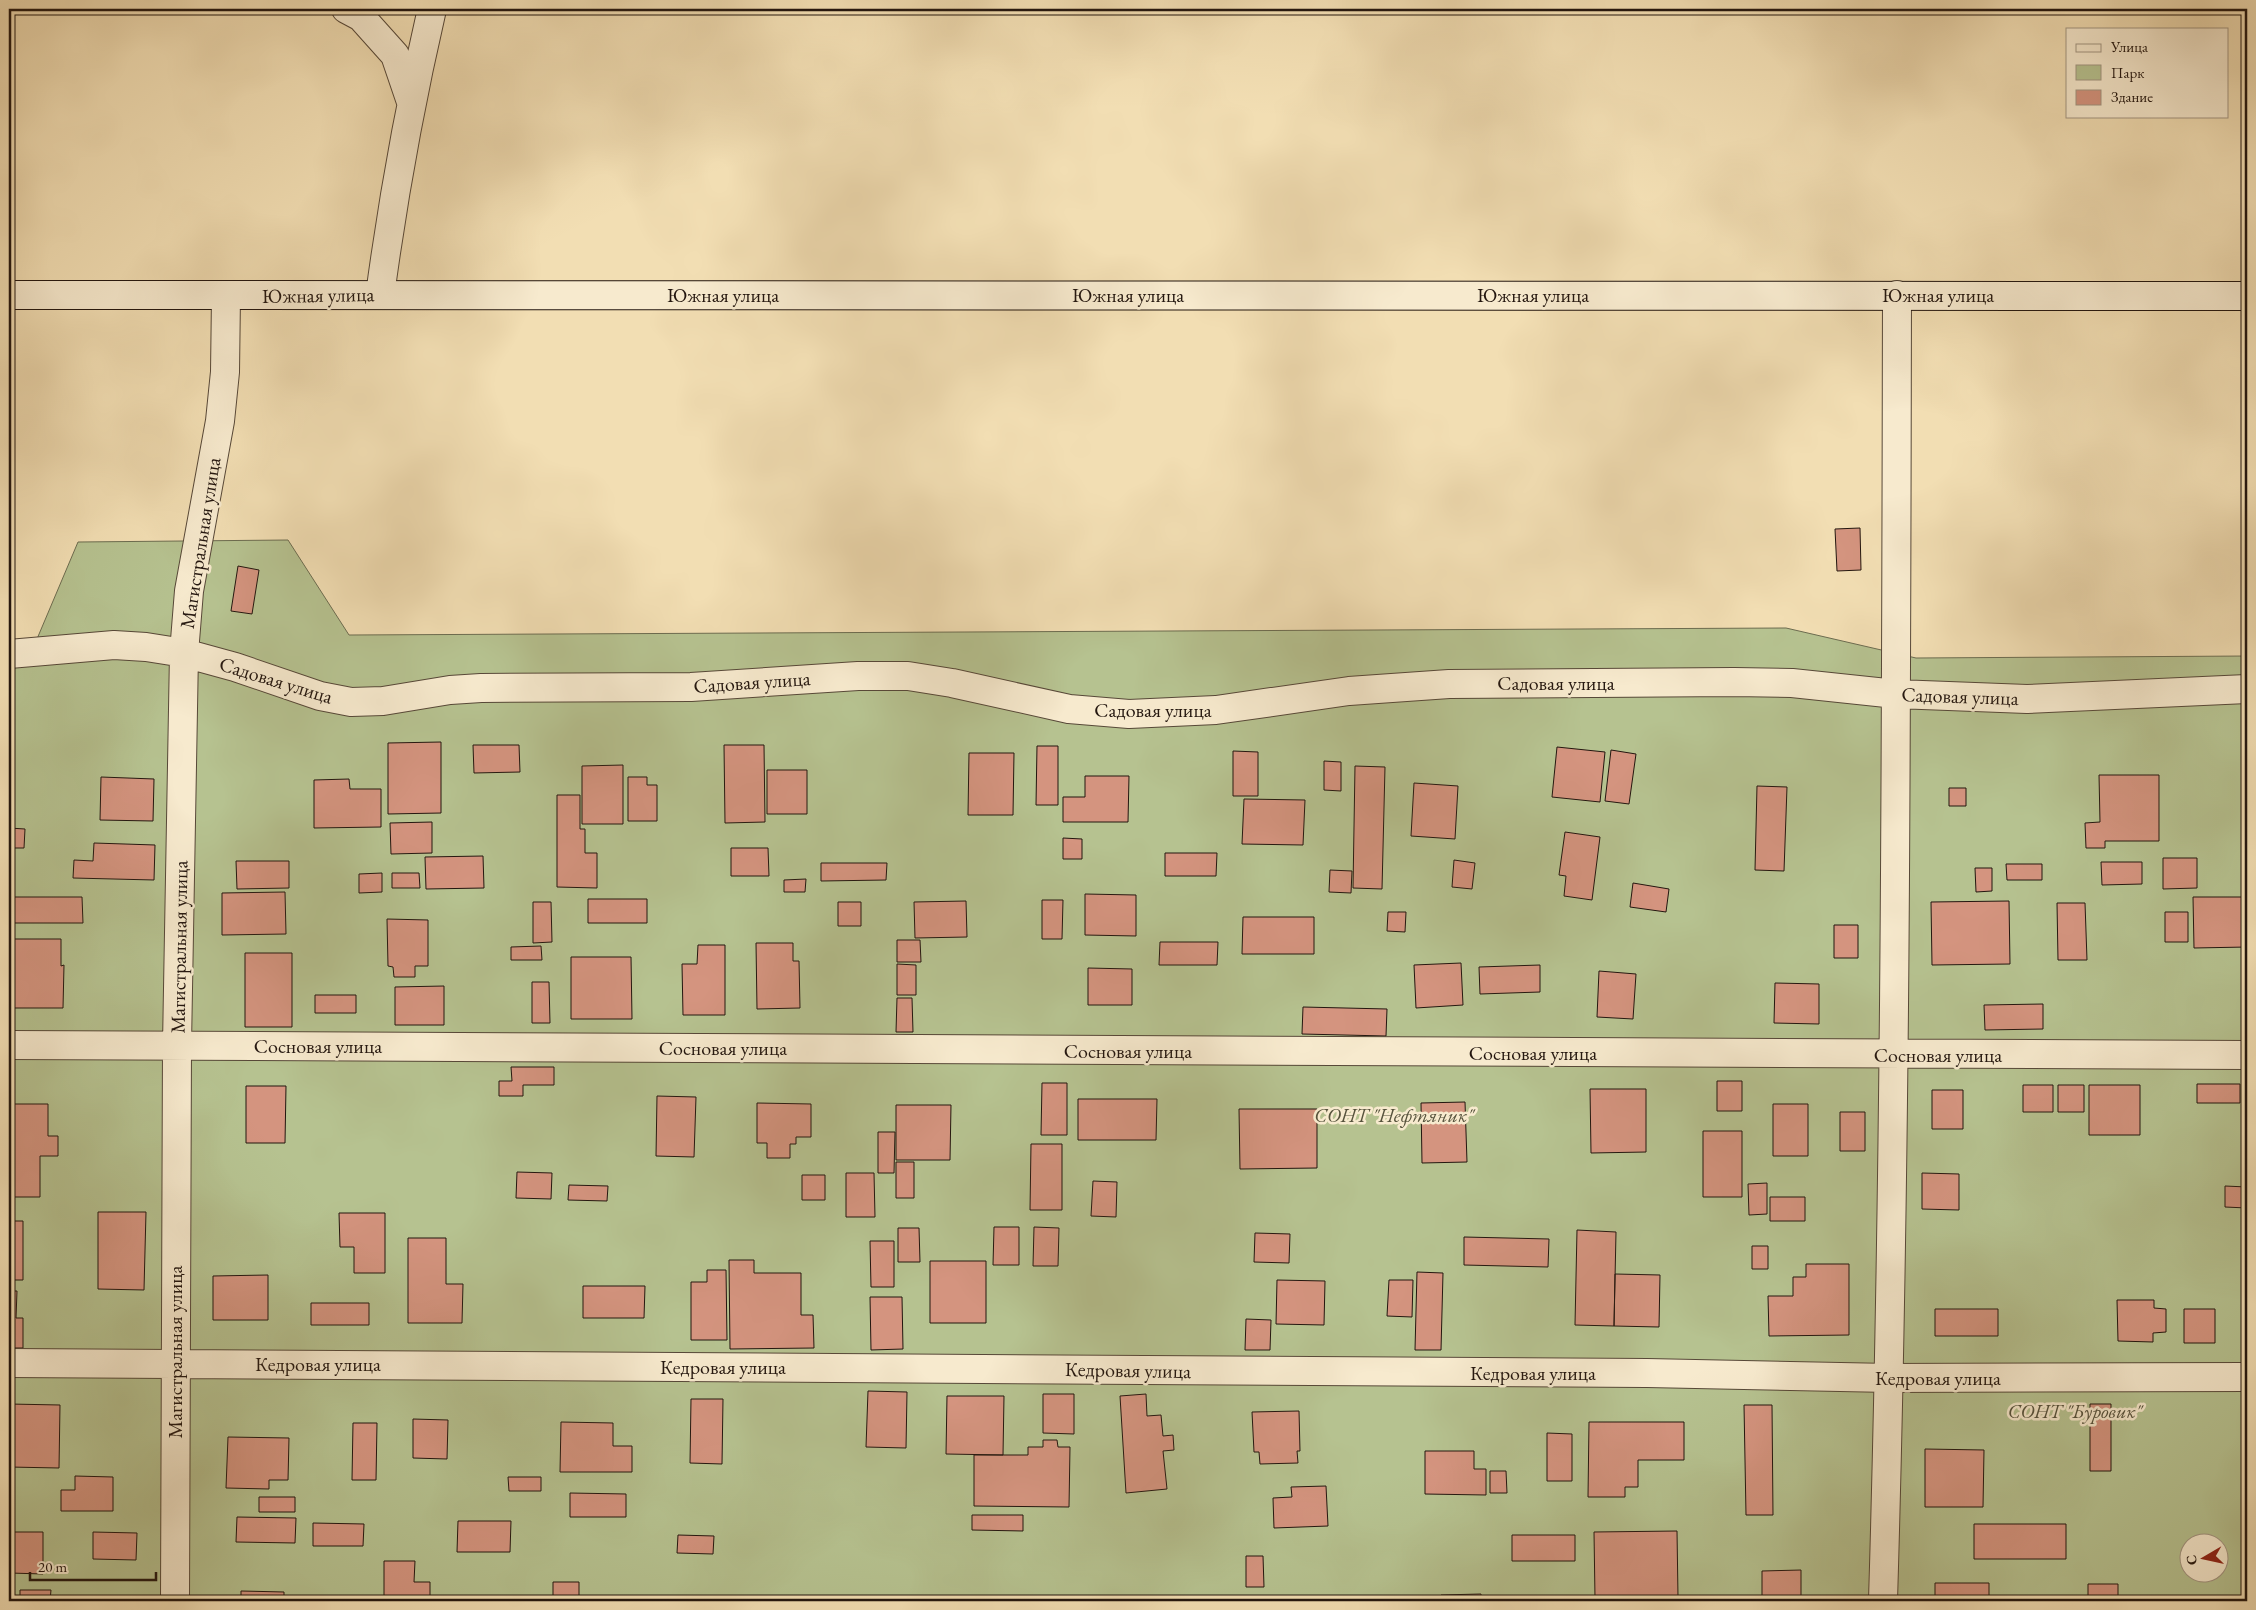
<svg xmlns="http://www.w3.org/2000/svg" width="2256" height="1610" font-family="'EB Garamond',serif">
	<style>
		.green { fill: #b6c290; stroke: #6c6c50; fill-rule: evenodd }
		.building { fill: #d4947f; stroke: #23160f }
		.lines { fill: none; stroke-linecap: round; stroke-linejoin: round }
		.street-casing { stroke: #574838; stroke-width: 30 }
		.secondary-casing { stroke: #23160f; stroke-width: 30 }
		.street { stroke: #f7eace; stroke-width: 28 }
		.secondary { stroke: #f7eace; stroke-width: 28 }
		.labels { text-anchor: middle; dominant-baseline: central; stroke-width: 5; stroke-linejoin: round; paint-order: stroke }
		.street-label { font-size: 20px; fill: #23160f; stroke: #f7eace }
		.park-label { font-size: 20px; font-style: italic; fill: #56523c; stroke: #f7eace }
	</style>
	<rect width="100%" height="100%" fill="#f2deb3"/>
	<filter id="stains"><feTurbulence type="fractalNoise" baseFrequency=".004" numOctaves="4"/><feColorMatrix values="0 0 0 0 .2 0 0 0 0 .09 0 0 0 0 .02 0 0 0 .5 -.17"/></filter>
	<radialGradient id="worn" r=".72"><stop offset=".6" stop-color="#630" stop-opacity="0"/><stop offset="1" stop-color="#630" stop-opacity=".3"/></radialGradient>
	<path class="green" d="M288,540L349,635L1786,628L1916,658L2247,656V1601H9V646H34L78,542ZM2188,1542H2218V1572H2188Z"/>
	<path class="building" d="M1860,528L1861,570L1837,571L1835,529Z
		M238,566L259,570L252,614L231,611Z
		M441,742V813L388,814V743Z
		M473,745H519L520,772L474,773Z
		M724,745H764L765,822L725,823Z
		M1037,746H1058V805H1036Z
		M1557,747L1605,752L1600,802L1552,797Z
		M1611,750L1636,754L1629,804L1605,801Z
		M1233,751L1258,752V796H1233Z
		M969,753H1014L1013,815H968Z
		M1324,761L1341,762V791L1324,790Z
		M623,765V824H582V766Z
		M1355,766L1385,767L1382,889L1353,888Z
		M767,770H807V814H767Z
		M2099,775H2159V841H2105V848H2086L2085,823L2100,822Z
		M1085,776H1129L1128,822H1063V797H1085Z
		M101,777L154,779L153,821L100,820Z
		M628,777H647V785H657V821H628Z
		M349,779L350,789H381V827L314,828V780Z
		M1414,783L1458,786L1455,839L1411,836Z
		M1757,786L1787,787L1784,871L1755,870Z
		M1949,788H1966V806H1949Z
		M557,795H580V829H585V853H597V888L557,887Z
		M1244,799L1305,800L1303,845L1242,844Z
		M432,822V853L391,854L390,823Z
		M9,828L25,829L24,848H9Z
		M1565,832L1600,837L1592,900L1564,896L1566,876L1559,875Z
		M1063,838L1082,839V859H1063Z
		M94,843L155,845L154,880L73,878L74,860L93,861Z
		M731,848H768L769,876H731Z
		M1165,853H1217L1216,876H1165Z
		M483,856L484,888L426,889L425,857Z
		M2163,858H2197V888L2163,889Z
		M1454,860L1475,863L1472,889L1452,887Z
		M236,861H289V888L237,889Z
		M2101,862H2142V884L2102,885Z
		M821,863H887L886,880L821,881Z
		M2006,864H2042V880H2007Z
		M1975,868H1992V891L1976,892Z
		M1330,870L1352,871L1351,893L1329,892Z
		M382,873V892L359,893V874Z
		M392,873H419L420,888H392Z
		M806,879L805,892H784V880Z
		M1633,883L1669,889L1666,912L1630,907Z
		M285,892L286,934L222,935V893Z
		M1085,894L1136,895V936L1085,935Z
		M9,897H82L83,923H9Z
		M2193,897H2247V947L2194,948Z
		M588,899H647V923H588Z
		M1042,900H1063L1062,939H1042Z
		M966,901L967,937L915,938L914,902Z
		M2009,901L2010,964L1932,965L1931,902Z
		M533,902H551L552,942L533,943Z
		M838,902H861V926H838Z
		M2057,903H2085L2087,960H2058Z
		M1388,912H1406L1405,932L1387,931Z
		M2165,912H2188V942H2165Z
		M1243,917H1314V954H1242Z
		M387,919L428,920V966H415V977H394L393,967L388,966Z
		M1834,925H1858V958H1834Z
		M9,939H61V966L64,965L63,1008H9Z
		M897,940H920L921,962H897Z
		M1160,942H1218L1217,965H1159Z
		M756,943H793V961H799L800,1008L757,1009Z
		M698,945H725V1015H683L682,964H697Z
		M541,946L542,960H511V947Z
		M245,953H292V1027H245Z
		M571,957H631L632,1019H571Z
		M1461,963L1463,1005L1416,1008L1414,965Z
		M897,964L916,965V995H897Z
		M1540,965V992L1480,994L1479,967Z
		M1088,968L1132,969V1005H1088Z
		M1599,971L1636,974L1633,1019L1597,1017Z
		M532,982H549L550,1023H532Z
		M1775,983L1819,984V1024L1774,1023Z
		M444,986V1025H395V987Z
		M315,995H356V1013H315Z
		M897,998H912L913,1032H896Z
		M2043,1004V1029L1985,1030L1984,1005Z
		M1303,1007L1387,1009L1386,1036L1302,1034Z
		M511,1067H554V1085H523V1096H499V1081H512Z
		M1717,1081H1742V1111H1717Z
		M1042,1083H1067V1135H1041Z
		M2197,1084H2240V1103H2197Z
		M2023,1085H2053V1112H2023Z
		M2058,1085H2084V1112H2058Z
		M2089,1085H2140V1135H2089Z
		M246,1086H286L285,1143H246Z
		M1590,1089H1646V1152L1591,1153Z
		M1932,1090H1963V1129H1932Z
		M657,1096L696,1097L694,1157L656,1156Z
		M1078,1099H1157L1156,1140H1078Z
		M1465,1102L1467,1162L1422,1163L1421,1103Z
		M757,1103L811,1104V1137H796V1144H790V1158H767V1143H757Z
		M9,1104H48V1136H58V1156H40V1197H9Z
		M1773,1104H1808V1156H1773Z
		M896,1105H951L950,1160H896Z
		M1239,1109H1317V1168L1240,1169Z
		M1840,1112H1865V1151H1840Z
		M1703,1131H1742V1197H1703Z
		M878,1132H895L894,1173H878Z
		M1031,1144H1062V1210H1030Z
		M896,1162H914V1198H896Z
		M517,1172L552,1173L551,1199L516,1198Z
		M846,1173H874L875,1217H846Z
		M1922,1173L1959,1174V1210L1922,1209Z
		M802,1175H825V1200H802Z
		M1093,1181L1117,1182L1116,1217L1091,1216Z
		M1767,1183V1214L1749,1215L1748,1184Z
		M569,1185L608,1186L607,1201L568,1200Z
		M2225,1186L2247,1187V1208L2225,1207Z
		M1770,1197H1805V1221H1770Z
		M98,1212H146L144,1290L98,1289Z
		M339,1213H385V1273H354V1247H340Z
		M9,1221H23V1280H9Z
		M994,1227H1019V1265H993Z
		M1034,1227L1059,1228L1058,1266H1033Z
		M898,1228H919L920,1262H898Z
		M1577,1230L1616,1232L1614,1326L1575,1325Z
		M1255,1233L1290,1234L1289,1263L1254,1262Z
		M1464,1237L1549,1239L1548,1267L1464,1265Z
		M408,1238H446V1284H463L462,1323H408Z
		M870,1241H894V1287H871Z
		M1752,1246H1768V1269H1752Z
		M729,1260H754V1273H801V1315H813L814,1348L730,1349Z
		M930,1261H986V1323H930Z
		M1806,1264H1849V1335L1769,1336L1768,1296H1793V1277H1806Z
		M707,1270H726L727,1340H691V1282H707Z
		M1417,1272L1443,1273L1441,1350H1415Z
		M1615,1274L1660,1275L1659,1327L1614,1326Z
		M268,1275V1320H213V1276Z
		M1277,1280L1325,1281L1324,1325L1276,1324Z
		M1389,1280H1413L1412,1317L1387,1316Z
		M583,1286H645L644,1318H583Z
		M9,1291H17L16,1318H23V1348H9Z
		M870,1297H902L903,1349L871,1350Z
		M2117,1300H2154V1308L2166,1309V1332L2153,1333V1342L2118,1341Z
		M311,1303H369V1325H311Z
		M1935,1309H1998V1336H1935Z
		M2184,1309H2215V1343H2184Z
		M1246,1319L1271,1320L1270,1350H1245Z
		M868,1391L907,1392L906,1448L866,1447Z
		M1043,1394H1074V1434L1043,1433Z
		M1146,1394L1147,1416L1161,1415L1163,1436L1173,1435L1174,1450L1163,1451L1167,1489L1126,1493L1120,1396Z
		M947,1396H1004L1003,1455L946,1454Z
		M691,1399H723L722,1464L690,1463Z
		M9,1404L60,1405L59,1468L9,1467Z
		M2090,1404H2111V1471H2090Z
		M1744,1405H1772L1773,1515H1746Z
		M1299,1411L1300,1451H1297L1298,1463L1260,1464L1259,1452H1254L1252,1412Z
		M413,1419L448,1420L447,1459L413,1458Z
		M561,1422L613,1423V1446H632V1472H560Z
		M1589,1422H1684V1460H1638V1487H1625V1497H1588Z
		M353,1423H377L376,1480H352Z
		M1547,1433L1572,1434V1481H1547Z
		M228,1437L289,1438L288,1480H269V1489L226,1488Z
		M1043,1440H1057L1058,1447H1070L1069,1507L974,1506V1455H1028V1447H1043Z
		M1925,1449L1984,1450L1983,1507H1925Z
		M1425,1451H1474V1469H1486V1495L1425,1494Z
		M1490,1471H1506L1507,1493H1490Z
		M75,1476L113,1477V1511H61V1490H75Z
		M508,1477H541V1491H509Z
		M1326,1486L1328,1526L1274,1528L1273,1498L1292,1497L1291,1487Z
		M570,1493L626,1494V1517H570Z
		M259,1497H295V1512H259Z
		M972,1515H1023V1531L972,1530Z
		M237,1517L296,1518L295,1543L236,1542Z
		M458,1521H511L510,1552H457Z
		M313,1523L364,1524L363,1546H313Z
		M1974,1524H2066V1559H1974Z
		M1677,1531L1678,1597H1659V1601H1602L1601,1598H1595L1594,1532Z
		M10,1532H43V1574L10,1573Z
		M93,1532L137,1533L136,1560L93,1559Z
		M678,1535L714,1536L713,1554L677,1553Z
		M1512,1535H1575V1561H1512Z
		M1246,1556H1263L1264,1587H1246Z
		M384,1561H415L414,1582H430V1601H384Z
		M1801,1570V1601H1762V1571Z
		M553,1582H579V1601H553Z
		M1935,1583H1989V1601H1935Z
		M2088,1584H2118V1601H2088Z
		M20,1590H51L50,1601H20Z
		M241,1591L284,1592V1601H241Z
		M1481,1594V1601H1442L1441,1595Z
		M1062,1597L1089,1598V1601H1062Z"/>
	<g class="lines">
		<defs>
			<path id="street" d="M346,9L361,17L395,55L411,102
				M380,295C393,198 410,104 432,9
				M9,654L114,645L146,647L184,653L235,667L320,696L351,702L383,701L450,690L481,688L691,687L858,676H908L952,683L1069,709L1129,714L1216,710L1349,691L1449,684L1734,682L1792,683L1896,694L2027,699L2247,689
				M9,1045L2247,1055
				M9,1363L1647,1373L1890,1378L2247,1377
				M175,1601L177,1045L184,653L189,591L220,421L225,372L226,296
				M1883,1601C1896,1166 1896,730 1897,295"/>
			<path id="secondary" d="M9,295L2247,296"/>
		</defs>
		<use href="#street" class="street-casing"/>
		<use href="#secondary" class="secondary-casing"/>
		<use href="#street" class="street"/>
		<use href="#secondary" class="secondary"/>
	</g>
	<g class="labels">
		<g class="street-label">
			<text transform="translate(318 295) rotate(-1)">Южная улица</text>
			<text x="723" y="295">Южная улица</text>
			<text x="1128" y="295">Южная улица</text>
			<text x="1533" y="295">Южная улица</text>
			<text x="1938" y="295">Южная улица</text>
			<text transform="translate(200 543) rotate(-81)">Магистральная улица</text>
			<text transform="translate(276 680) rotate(17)">Садовая улица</text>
			<text transform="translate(752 682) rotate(-4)">Садовая улица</text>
			<text x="1556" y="683">Садовая улица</text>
			<text transform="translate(1960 696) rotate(2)">Садовая улица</text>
			<text x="1153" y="710">Садовая улица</text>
			<text transform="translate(179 947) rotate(-89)">Магистральная улица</text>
			<text x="318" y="1046">Сосновая улица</text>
			<text x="723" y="1048">Сосновая улица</text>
			<text x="1128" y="1051">Сосновая улица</text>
			<text x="1533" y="1053">Сосновая улица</text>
			<text x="1938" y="1055">Сосновая улица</text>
			<text transform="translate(175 1352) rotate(-90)">Магистральная улица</text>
			<text x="318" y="1364">Кедровая улица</text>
			<text x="723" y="1367">Кедровая улица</text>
			<text transform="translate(1128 1370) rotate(1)">Кедровая улица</text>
			<text x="1533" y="1373">Кедровая улица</text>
			<text x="1938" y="1378">Кедровая улица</text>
		</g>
		<g class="park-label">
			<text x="1394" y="1115">СОНТ "Нефтяник"</text>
			<text x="2075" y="1411">СОНТ "Буровик"</text>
		</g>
	</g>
	<rect width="2256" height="1610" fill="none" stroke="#f2deb3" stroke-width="30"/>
	<rect x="10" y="10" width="2236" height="1590" fill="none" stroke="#23160f" stroke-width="2.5"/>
	<rect x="15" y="15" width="2226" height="1580" fill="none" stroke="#23160f"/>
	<rect x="2066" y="28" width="162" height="90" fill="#f7eace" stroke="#a29582"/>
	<rect x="2076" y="44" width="25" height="8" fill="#f7eace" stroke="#a29582"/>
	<text x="2111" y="52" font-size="15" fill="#23160f">Улица</text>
	<rect x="2076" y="65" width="25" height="15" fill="#b6c290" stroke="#a29582"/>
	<text x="2111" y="78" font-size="15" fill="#23160f">Парк</text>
	<rect x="2076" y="90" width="25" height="15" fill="#d4947f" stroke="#a29582"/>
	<text x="2111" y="102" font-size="15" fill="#23160f">Здание</text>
	<g transform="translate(2204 1558) rotate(261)"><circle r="24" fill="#f7eace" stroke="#a29582"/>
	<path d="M0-4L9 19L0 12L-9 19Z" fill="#8f2418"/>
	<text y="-8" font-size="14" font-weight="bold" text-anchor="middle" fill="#23160f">С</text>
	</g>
	<path d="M30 1572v8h126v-8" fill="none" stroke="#23160f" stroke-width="2.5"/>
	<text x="38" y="1572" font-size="15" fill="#23160f" stroke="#f7eace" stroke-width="4" paint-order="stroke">20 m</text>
	<rect width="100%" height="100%" filter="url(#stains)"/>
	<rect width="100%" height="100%" fill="url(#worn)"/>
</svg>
